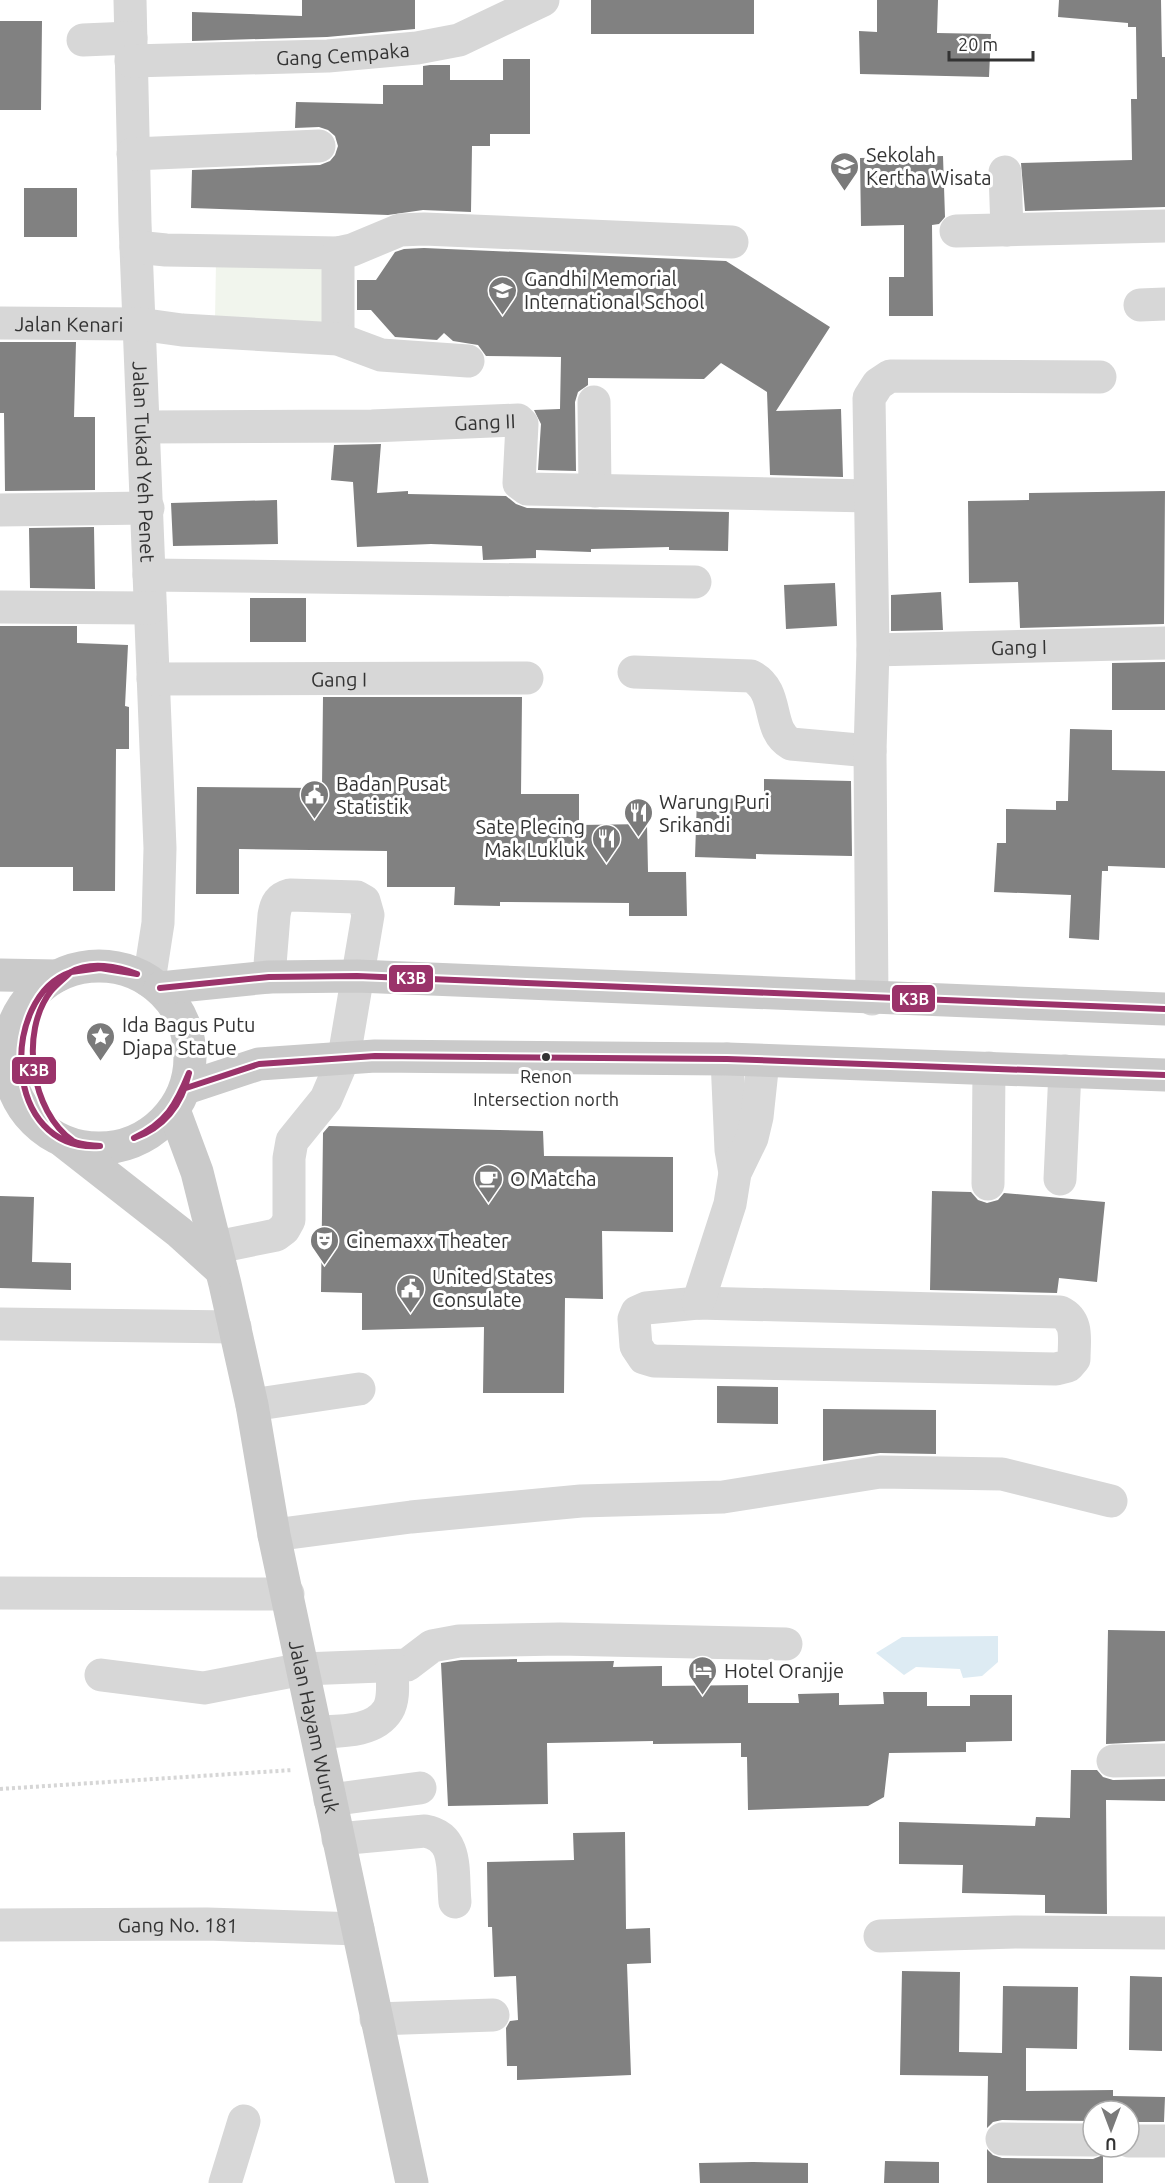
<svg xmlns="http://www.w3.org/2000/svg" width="1165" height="2183" font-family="Ubuntu,sans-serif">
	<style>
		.green { fill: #f1f5ed }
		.water { fill: #ddebf3 }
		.building { fill: #818181 }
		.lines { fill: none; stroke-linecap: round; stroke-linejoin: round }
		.path { stroke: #d6d6d6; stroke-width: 4; stroke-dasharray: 3 3; stroke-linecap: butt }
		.minor { stroke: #d7d7d7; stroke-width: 33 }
		.major { stroke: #cacaca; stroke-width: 33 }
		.bus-1-casing { stroke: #fff; stroke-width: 10 }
		.bus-1 { stroke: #9a336a; stroke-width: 6 }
		.bus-dot { fill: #333; stroke: #fff; stroke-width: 2 }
		.labels { text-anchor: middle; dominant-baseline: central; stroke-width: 6; stroke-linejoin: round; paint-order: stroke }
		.bus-label { font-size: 18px; fill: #333; stroke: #fff }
		.street-label { font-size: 20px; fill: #333; stroke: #fff }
		.poi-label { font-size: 20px; fill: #333; stroke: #fff; text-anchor: start }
		.line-badge { stroke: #fff; stroke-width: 2 }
		.badge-label { font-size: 16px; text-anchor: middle; font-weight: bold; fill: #fff }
	</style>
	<rect width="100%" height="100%" fill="#fff"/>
	<path class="green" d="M216,261L327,262V322L215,321Z"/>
	<path class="water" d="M998,1636V1662L982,1676L963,1678L960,1669L916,1667L904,1675L876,1653L902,1637Z"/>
	<path class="building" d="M302,0H415V29L327,37L192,41V12L302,16Z
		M591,0H754V34H591Z
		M877,0H938L937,33L991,34L989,77L860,74L859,31L877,32Z
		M1059,0H1161L1162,57H1165V207L1025,211L1021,163L1132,160L1131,99H1137L1136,27H1128V23L1058,17Z
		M0,21H42L41,110H0Z
		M503,59H530V134H490V146H472L471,212L423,210L388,215L191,208L192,170L320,165L330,161L335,155L338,146L335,136L328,130L319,127L295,128L296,102L383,104V85H423V66L430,65H450V80H503Z
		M943,156L945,217L939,224L932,225L933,316H889V277H904V225L861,226L860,158Z
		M24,188H77V237H24Z
		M424,248L726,261L830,327L776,411L841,409L843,477L770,475L767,392L721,363L704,379L588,378V385L578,392L575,402L576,471L538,470L541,424L534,410L560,409L561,357L486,356L478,345L453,341L444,333L437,340L395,337L371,310H357V280H376L395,252L404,249Z
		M0,342H76L74,417H95V490L5,491L4,413H0Z
		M381,444L377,493L408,491V494L506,496L516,504L527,508L729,512L728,551L669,550V547L591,549V552L536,550V558L483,560L482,546L431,544L357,547L353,482L331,480L334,445Z
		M1165,491L1164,624L1020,628L1018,582L969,583L968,501L1029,500V493Z
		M277,500L278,544L173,546L171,503Z
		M94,527L95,589L30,588L29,528Z
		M835,583L837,626L786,629L784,585Z
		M941,592L943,630L891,631V595Z
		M250,598H306V642H250Z
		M0,626H77V643L128,645L125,706L129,707V749H116L115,891H73V867H0Z
		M1165,662V710H1112V663Z
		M323,697H522L521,794H579V825L647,824L648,872H686L687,916H629V903L500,902V906L454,905L455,887H387V851L239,849V894H196L197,787L322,788Z
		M1070,729L1112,730V770L1165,771V868L1108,866V871H1102L1099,940L1069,938L1071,895L994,892L997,843H1006V809L1056,810V801H1068Z
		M764,779L851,781L852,856L756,854V859L695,857L697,798L764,799Z
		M329,1126L543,1131L544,1156L673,1157V1232L602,1231L603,1299L565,1298L564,1393H483L484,1327L362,1330V1293L321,1292L323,1133Z
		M932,1191L971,1192L978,1200L987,1203L998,1200L1004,1193L1105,1202L1097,1282L1059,1278L1057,1293L930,1290Z
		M0,1196L34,1197L32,1262L71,1263V1290L0,1288Z
		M717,1386L778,1387V1424L717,1423Z
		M823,1409L936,1410V1454L880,1453L823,1461Z
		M1108,1630L1165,1631V1741L1106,1744Z
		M517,1659V1662L614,1661L613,1667L662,1666V1686L748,1685V1703H799L798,1694L839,1693V1705L884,1704L883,1692H927V1706H970V1695H1012V1741L966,1742V1752L889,1753L884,1797L868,1806L748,1810L747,1757H741V1743L653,1744V1741L547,1743L548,1804L448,1806L441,1663L461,1660Z
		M1071,1770H1097L1103,1777L1113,1780L1165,1779V1801L1106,1800L1107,1914L1045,1913V1895L962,1893L963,1865L899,1864V1822L1035,1826L1036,1817L1070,1818Z
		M625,1832L626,1929L650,1928L651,1963L627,1964L631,2075L517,2080V2066H507L506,2028L510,2021L518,2020L516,1976L494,1977L492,1927H488L487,1862L574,1860L573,1833Z
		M902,1971L960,1972L959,2052L1002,2053L1003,1986L1078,1987L1077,2049L1026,2048V2091L1113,2090V2096L1165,2097L1164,2122H1129V2111H1093V2121L1002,2120L993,2122L987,2128L988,2076L900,2075Z
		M1130,1976L1162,1977V2051L1129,2050Z
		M987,2149L993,2155L1002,2158L1093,2159L1103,2155V2183H987Z
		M885,2161L939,2162V2183H884Z
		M753,2162L808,2163V2183H700L699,2163Z"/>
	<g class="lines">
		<path class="path" d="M0,1789L293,1770"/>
		<g class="minor">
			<path id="s1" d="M130,0L135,223L160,848L158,923L149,981"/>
			<path d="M83,40L131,38"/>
			<path id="s2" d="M131,61L328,56L417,48L459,40L543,0"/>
			<path d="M133,154L319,146"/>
			<path d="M1005,172L1007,230"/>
			<path d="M956,231L1165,226"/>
			<path d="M136,247L166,250L338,253L352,250L400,230L424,229L732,242"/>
			<path d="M338,253V339"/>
			<path d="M1140,305L1165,304"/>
			<path id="s3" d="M0,323L139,324L182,330L338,339L381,355L468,361"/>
			<path d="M594,402L595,491"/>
			<path id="s4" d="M145,427L372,426L518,420L522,424L519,483L527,489L870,496"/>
			<path d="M0,510L148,508"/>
			<path d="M149,575L695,582"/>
			<path d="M0,607L150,608"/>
			<path id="s5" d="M873,650L1165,643"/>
			<path d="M634,672L751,676C781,692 765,729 791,744L870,751"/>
			<path id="s6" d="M153,679L527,678"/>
			<path d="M872,999L870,751L873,650L869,398L878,384L890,376L1100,377"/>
			<path d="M727,1059L731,1150L735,1173"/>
			<path d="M1060,1179L1065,1071"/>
			<path d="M988,1184L989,1068"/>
			<path d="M217,1247L276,1235L284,1229L289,1220V1158L292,1141L326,1099L344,1057L368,915L364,901L357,897L290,895C279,898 276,903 274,915L269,977"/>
			<path d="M698,1303L1060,1312C1079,1321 1074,1340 1074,1359L1068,1366L1056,1369L654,1361L644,1358L636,1346L634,1319L637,1312L646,1308Z"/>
			<path d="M698,1303L730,1204L735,1173L752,1138L757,1117L763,1061"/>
			<path d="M0,1324L235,1327"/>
			<path d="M252,1405L359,1389"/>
			<path d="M274,1535L411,1517L581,1501L723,1497L880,1472L1002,1474L1111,1501"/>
			<path d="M0,1593L288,1594"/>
			<path d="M101,1675L204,1688L303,1669L407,1665L432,1646L459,1641L560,1639L786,1644"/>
			<path d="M317,1732C339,1731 374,1733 388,1710C395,1698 392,1680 392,1667"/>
			<path d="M1113,1761L1165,1760"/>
			<path d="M330,1800L420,1788"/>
			<path d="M338,1839L425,1831C459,1837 452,1872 455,1902"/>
			<path id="s7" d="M0,1925L207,1924L358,1929"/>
			<path d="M880,1936L1015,1932L1165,1933"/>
			<path d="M376,2019L493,2015"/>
			<path d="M1002,2139L1093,2140"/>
			<path d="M1129,2141H1165"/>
			<path d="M225,2183L244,2121"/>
		</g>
		<g class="major">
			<circle cx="99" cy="1057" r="91"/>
			<path d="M0,975L57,976"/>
			<path d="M160,988L269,977L357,976L1165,1009"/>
			<path d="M186,1088L259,1064L375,1056L727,1059L1165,1075"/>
			<path id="s8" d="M174,1110L197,1172L225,1284L252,1405L274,1535L412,2183"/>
			<path d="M64,1142L179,1232L221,1270"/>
		</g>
		<defs>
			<path id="bus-1" d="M71,972C65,978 57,984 51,991C19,1032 31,1112 73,1141C80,1145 92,1145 100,1146
				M71,972C0,996 1,1153 100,1146
				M71,972C90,961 118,966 137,974
				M71,972L100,968L137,974
				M160,988L269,977L357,976L1165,1009
				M186,1088L259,1064L375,1056L727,1059L1165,1075
				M134,1138C166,1123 176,1105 189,1073
				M134,1138C165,1127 182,1104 189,1073"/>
		</defs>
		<use href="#bus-1" class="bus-1-casing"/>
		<use href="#bus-1" class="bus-1"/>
	</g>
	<defs>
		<symbol id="school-pin" viewBox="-11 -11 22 30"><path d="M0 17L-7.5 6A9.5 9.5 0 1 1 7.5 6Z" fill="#7a7a7a" stroke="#fff"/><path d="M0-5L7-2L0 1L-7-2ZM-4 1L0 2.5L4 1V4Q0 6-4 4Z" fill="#fff"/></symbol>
		<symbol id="civic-pin" viewBox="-11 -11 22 30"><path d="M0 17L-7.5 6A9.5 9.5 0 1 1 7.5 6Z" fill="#7a7a7a" stroke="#fff"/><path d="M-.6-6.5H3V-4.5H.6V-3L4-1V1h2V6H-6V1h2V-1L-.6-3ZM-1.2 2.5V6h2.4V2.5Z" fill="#fff"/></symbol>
		<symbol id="restaurant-pin" viewBox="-11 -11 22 30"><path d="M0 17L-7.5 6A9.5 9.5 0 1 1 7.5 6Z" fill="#7a7a7a" stroke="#fff"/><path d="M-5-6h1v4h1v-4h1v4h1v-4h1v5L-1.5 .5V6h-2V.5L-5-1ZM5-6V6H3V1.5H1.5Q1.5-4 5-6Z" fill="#fff"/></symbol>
		<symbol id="sight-pin" viewBox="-11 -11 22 30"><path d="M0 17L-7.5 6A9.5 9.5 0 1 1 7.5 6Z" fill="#7a7a7a" stroke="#fff"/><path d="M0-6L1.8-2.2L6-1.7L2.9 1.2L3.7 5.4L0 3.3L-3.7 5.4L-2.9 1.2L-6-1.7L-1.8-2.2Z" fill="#fff"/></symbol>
		<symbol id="cafe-pin" viewBox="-11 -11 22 30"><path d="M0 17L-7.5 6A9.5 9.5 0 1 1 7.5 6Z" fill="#7a7a7a" stroke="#fff"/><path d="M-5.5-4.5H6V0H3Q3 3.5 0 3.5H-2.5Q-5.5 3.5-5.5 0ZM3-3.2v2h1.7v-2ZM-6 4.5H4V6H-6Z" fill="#fff"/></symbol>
		<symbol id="theatre-pin" viewBox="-11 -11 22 30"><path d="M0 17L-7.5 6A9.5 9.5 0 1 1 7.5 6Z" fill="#7a7a7a" stroke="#fff"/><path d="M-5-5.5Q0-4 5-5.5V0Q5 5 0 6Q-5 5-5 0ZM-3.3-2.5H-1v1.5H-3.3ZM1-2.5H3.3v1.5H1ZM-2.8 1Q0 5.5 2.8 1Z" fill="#fff"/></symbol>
		<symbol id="hotel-pin" viewBox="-11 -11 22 30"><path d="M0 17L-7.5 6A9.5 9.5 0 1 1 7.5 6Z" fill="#7a7a7a" stroke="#fff"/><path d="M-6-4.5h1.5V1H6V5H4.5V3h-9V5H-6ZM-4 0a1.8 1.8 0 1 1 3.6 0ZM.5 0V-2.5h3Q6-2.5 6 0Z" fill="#fff"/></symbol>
	</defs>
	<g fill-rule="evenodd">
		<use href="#school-pin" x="828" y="150" width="33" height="45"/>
		<use href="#school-pin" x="486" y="274" width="33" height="45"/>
		<use href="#civic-pin" x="298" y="778" width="33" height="45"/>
		<use href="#restaurant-pin" x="622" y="796" width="33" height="45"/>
		<use href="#restaurant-pin" x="590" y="822" width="33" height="45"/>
		<use href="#sight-pin" x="84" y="1020" width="33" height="45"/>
		<use href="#cafe-pin" x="472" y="1162" width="33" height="45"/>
		<use href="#theatre-pin" x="308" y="1224" width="33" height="45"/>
		<use href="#civic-pin" x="394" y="1272" width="33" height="45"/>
		<use href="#hotel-pin" x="686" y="1654" width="33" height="45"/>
	</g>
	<circle class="bus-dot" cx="546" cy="1057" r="5"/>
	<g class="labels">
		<g class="bus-label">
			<text x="546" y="1076">Renon<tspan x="546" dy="23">Intersection north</tspan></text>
		</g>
		<g class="street-label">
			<text stroke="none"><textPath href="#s2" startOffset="212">Gang Cempaka</textPath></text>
			<text stroke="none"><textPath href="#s3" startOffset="69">Jalan Kenari</textPath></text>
			<text stroke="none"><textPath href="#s4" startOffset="340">Gang II</textPath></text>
			<text stroke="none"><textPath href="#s1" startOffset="462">Jalan Tukad Yeh Penet</textPath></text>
			<text stroke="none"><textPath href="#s5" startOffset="146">Gang I</textPath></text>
			<text stroke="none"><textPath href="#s6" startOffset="186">Gang I</textPath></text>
			<text stroke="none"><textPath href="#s8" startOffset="633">Jalan Hayam Wuruk</textPath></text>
			<text stroke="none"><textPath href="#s7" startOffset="178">Gang No. 181</textPath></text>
		</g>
		<g class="poi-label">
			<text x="866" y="154">Sekolah<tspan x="866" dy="23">Kertha Wisata</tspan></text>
			<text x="524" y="278">Gandhi Memorial<tspan x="524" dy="23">International School</tspan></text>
			<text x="336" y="783">Badan Pusat<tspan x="336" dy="23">Statistik</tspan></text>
			<text x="659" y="801">Warung Puri<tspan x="659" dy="23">Srikandi</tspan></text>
			<text x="585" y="826" text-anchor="end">Sate Plecing<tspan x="585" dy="23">Mak Lukluk</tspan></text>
			<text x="122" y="1024">Ida Bagus Putu<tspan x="122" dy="23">Djapa Statue</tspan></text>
			<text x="510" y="1178">O Matcha</text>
			<text x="346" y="1240">Cinemaxx Theater</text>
			<text x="432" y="1276">United States<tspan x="432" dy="23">Consulate</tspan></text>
			<text x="724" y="1670">Hotel Oranjje</text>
		</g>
	</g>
	<g class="line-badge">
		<rect x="388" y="964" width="46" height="29" rx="6" fill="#9a336a"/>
		<rect x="891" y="984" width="45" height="29" rx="6" fill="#9a336a"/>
		<rect x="11" y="1056" width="46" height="29" rx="6" fill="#9a336a"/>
	</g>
	<g class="badge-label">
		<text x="411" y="984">K3B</text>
		<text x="914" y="1005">K3B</text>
		<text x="34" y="1076">K3B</text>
	</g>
	<g transform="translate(1111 2129) rotate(180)"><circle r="28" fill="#ffffff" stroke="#adadad" stroke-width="1.5"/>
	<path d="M0-4.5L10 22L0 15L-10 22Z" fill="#7a7a7a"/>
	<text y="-9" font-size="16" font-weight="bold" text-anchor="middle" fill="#333333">U</text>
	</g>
	<path d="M949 51v9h84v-9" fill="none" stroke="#333333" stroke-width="3"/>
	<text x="958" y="51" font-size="18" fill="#333333" stroke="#ffffff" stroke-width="4.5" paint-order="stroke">20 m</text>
</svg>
